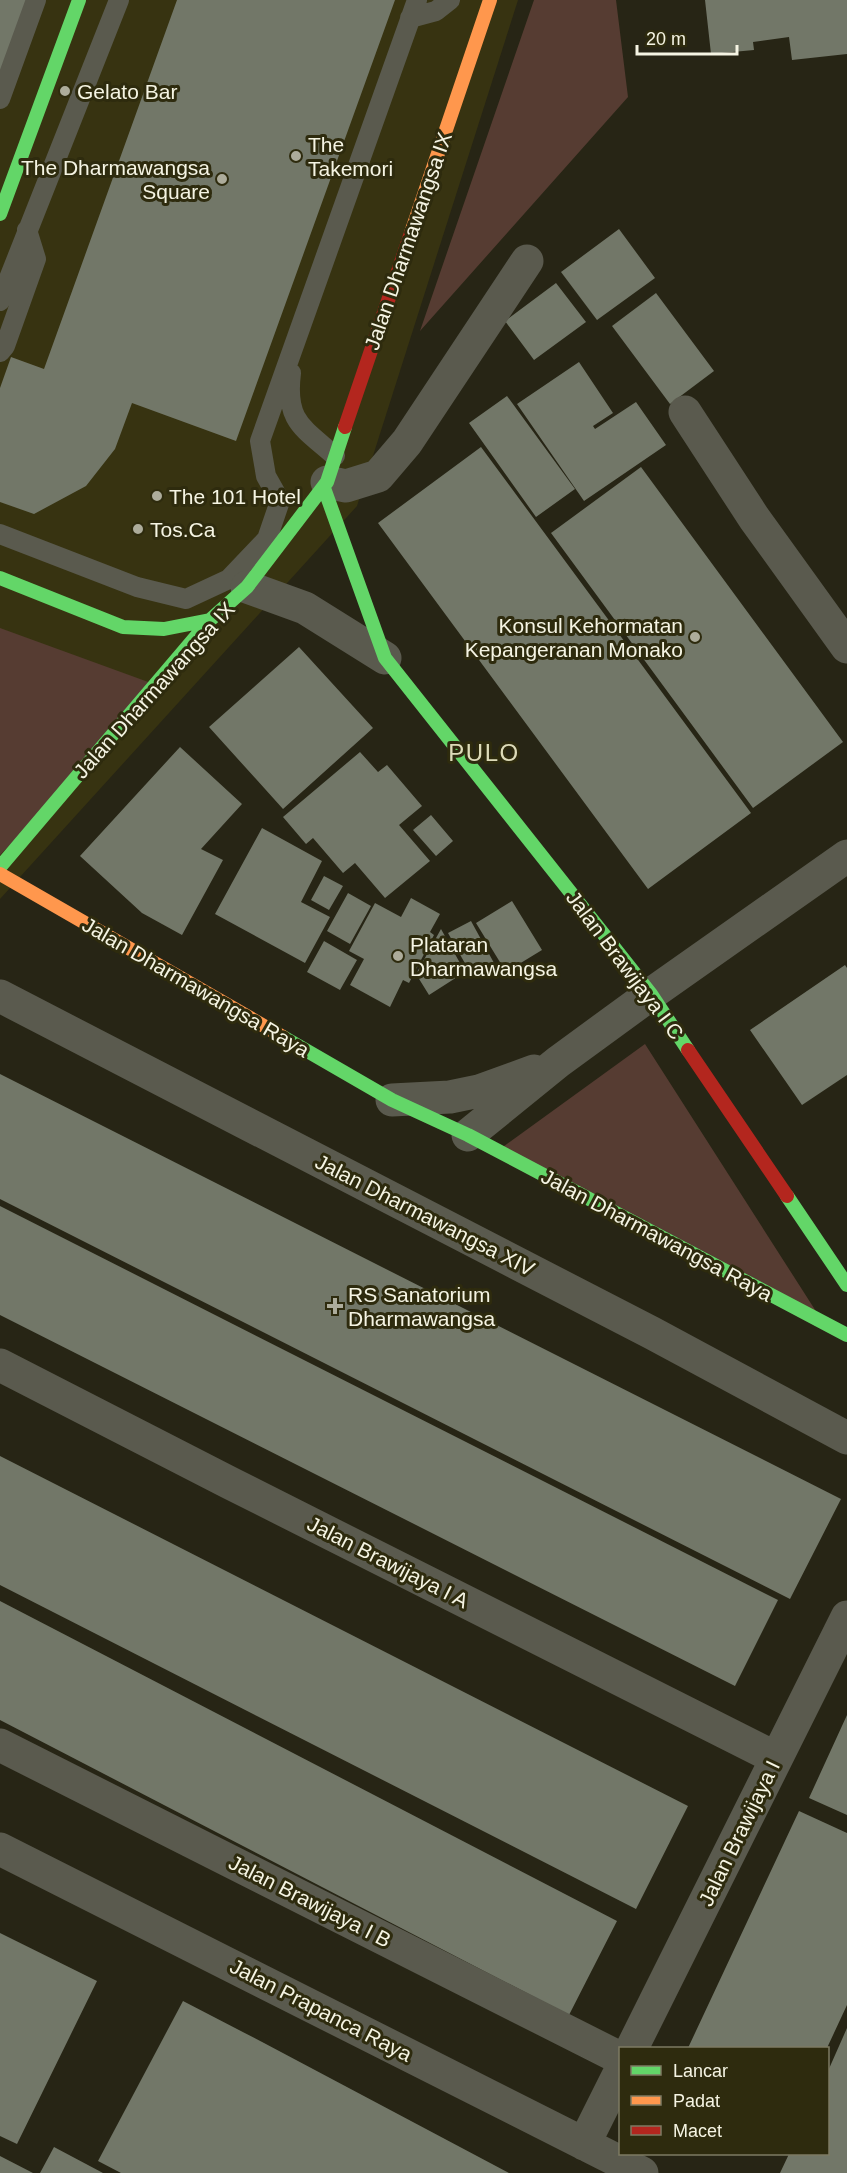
<svg xmlns="http://www.w3.org/2000/svg" width="847" height="2173" font-family="Helvetica,sans-serif">
	<style>
		.built { fill: #373311 }
		.green { fill: #563c32 }
		.building { fill: #727768 }
		.lines { fill: none; stroke-linecap: round; stroke-linejoin: round }
		.lane { stroke: #5a5a4e; stroke-width: 20 }
		.street { stroke: #5a5a4e; stroke-width: 33 }
		.fast { stroke: #63d668; stroke-width: 14 }
		.slow { stroke: #ff974d; stroke-width: 14 }
		.jam { stroke: #b3261e; stroke-width: 14 }
		.poi-dot { fill: #adac9b; stroke: #2e2b0e; stroke-width: 2 }
		.labels { text-anchor: middle; dominant-baseline: central; stroke-width: 6; stroke-linejoin: round; paint-order: stroke }
		.poi-label { font-size: 21px; fill: #f5f4e3; stroke: #2e2b0e; text-anchor: start }
		.street-label { font-size: 21px; fill: #f5f4e3; stroke: #2e2b0e }
		.quarter-label { font-size: 24px; letter-spacing: 1.5px; fill: #dddbb9; stroke: #2e2b0e }
	</style>
	<rect width="100%" height="100%" fill="#272515"/>
	<path class="built" d="M0,0H518L357,506L0,899Z"/>
	<path class="green" d="M534,0H616L628,97L420,331Z
		M0,628L162,687L0,855Z
		M645,1044L819,1316L500,1149Z"/>
	<path class="building" d="M0,0H28L0,75Z
		M177,0H395L236,441L132,403L115,449L86,486L34,514L0,502V388L11,357L44,369Z
		M705,0H847V54L792,60L789,37L753,42L754,50L711,54Z
		M619,229L655,278L597,320L561,272Z
		M556,283L586,322L534,360L505,321Z
		M656,293L714,371L670,404L612,326Z
		M579,362L613,413L593,426L595,429L636,402L666,445L584,501L517,404Z
		M507,396L575,489L536,517L469,423Z
		M481,447L751,813L648,889L378,523Z
		M641,467L843,742L753,808L551,533Z
		M299,647L373,728L283,809L209,727Z
		M180,747L242,804L201,849L223,860L182,935L142,913L80,856Z
		M360,752L378,772L387,765L422,806L399,825L430,861L385,898L355,863L343,873L313,838L306,844L283,817Z
		M431,815L453,841L436,856L413,830Z
		M262,828L322,861L301,902L330,917L305,963L215,914Z
		M324,876L343,886L329,910L311,900Z
		M348,893L371,906L350,944L327,931Z
		M411,898L440,914L430,932L434,935L409,983L403,980L390,1007L350,985L364,959L349,951L375,903L401,917Z
		M512,901L542,950L506,972L476,923Z
		M471,921L494,963L472,976L448,933Z
		M441,929L465,972L429,995L416,974Z
		M324,941L357,960L340,990L307,972Z
		M845,965L847,968V1075L802,1105L750,1030Z
		M0,1074L841,1499L790,1599L0,1199Z
		M0,1206L778,1600L735,1686L0,1315Z
		M0,1456L688,1806L636,1909L0,1585Z
		M0,1601L617,1921L569,2015L0,1720Z
		M847,1715V1815L809,1798Z
		M799,1811L847,1833V2005L827,2048H688Z
		M0,1933L97,1981L17,2144L0,2136Z
		M183,2001L264,2043L509,2173H121L98,2161Z
		M847,2028V2173H780L789,2154H828V2071Z
		M54,2147L103,2173H40Z
		M0,2156L33,2173H0Z"/>
	<g class="lines">
		<path class="lane" d="M410,18L436,11L450,0
			M0,99L36,0
			M0,301L119,0
			M0,352L5,346L36,259L27,230
			M291,373C285,421 302,427 335,456
			M0,534L137,587L186,599L229,579L267,539L280,501L266,476L260,441L417,0"/>
		<path class="street" d="M685,412L754,518L847,647
			M327,482L346,486L378,476L407,442L527,261
			M247,587L305,608L385,658
			M0,996L652,1333L847,1438
			M392,1100L450,1097L479,1091L534,1071
			M468,1135L558,1062L651,994L847,856
			M0,1365L230,1483L776,1758
			M0,1745L620,2058
			M0,1849L642,2173
			M632,2048L847,1617
			M584,2144L620,2072"/>
		<path class="fast" d="M0,214L79,0
			M324,488L385,658L651,994L688,1050
			M0,578L123,627L164,629L210,620
			M0,867L210,620L247,587L327,482L345,427
			M283,1037L392,1100L468,1135L847,1335
			M787,1196L847,1285"/>
		<path class="slow" d="M411,233L490,0
			M0,874L283,1037"/>
		<path class="jam" d="M345,427L411,233
			M688,1050L787,1196"/>
	</g>
	<g class="poi-dot">
		<circle cx="65" cy="91" r="6"/>
		<circle cx="296" cy="156" r="6"/>
		<circle cx="222" cy="179" r="6"/>
		<circle cx="157" cy="496" r="6"/>
		<circle cx="138" cy="529" r="6"/>
		<circle cx="695" cy="637" r="6"/>
		<circle cx="398" cy="956" r="6"/>
		<path d="M332 1297h6v6h6v6h-6v6h-6v-6h-6v-6h6z"/>
	</g>
	<g class="labels">
		<g class="poi-label">
			<text x="77" y="91">Gelato Bar</text>
			<text x="308" y="144">The<tspan x="308" dy="24">Takemori</tspan></text>
			<text x="210" y="167" text-anchor="end">The Dharmawangsa<tspan x="210" dy="24">Square</tspan></text>
			<text x="169" y="496">The 101 Hotel</text>
			<text x="150" y="529">Tos.Ca</text>
			<text x="683" y="625" text-anchor="end">Konsul Kehormatan<tspan x="683" dy="24">Kepangeranan Monako</tspan></text>
			<text x="410" y="944">Plataran<tspan x="410" dy="24">Dharmawangsa</tspan></text>
			<text x="348" y="1294">RS Sanatorium<tspan x="348" dy="24">Dharmawangsa</tspan></text>
		</g>
		<g class="street-label">
			<text transform="translate(408 241) rotate(-71)">Jalan Dharmawangsa IX</text>
			<text transform="translate(154 690) rotate(-48)">Jalan Dharmawangsa IX</text>
			<text transform="translate(625 965) rotate(53)">Jalan Brawijaya I C</text>
			<text transform="translate(196 987) rotate(30)">Jalan Dharmawangsa Raya</text>
			<text transform="translate(425 1215) rotate(27)">Jalan Dharmawangsa XIV</text>
			<text transform="translate(657 1235) rotate(28)">Jalan Dharmawangsa Raya</text>
			<text transform="translate(388 1562) rotate(27)">Jalan Brawijaya I A</text>
			<text transform="translate(739 1833) rotate(-64)">Jalan Brawijaya I</text>
			<text transform="translate(310 1901) rotate(27)">Jalan Brawijaya I B</text>
			<text transform="translate(321 2010) rotate(27)">Jalan Prapanca Raya</text>
		</g>
		<g class="quarter-label">
			<text x="484" y="752">PULO</text>
		</g>
	</g>
	<rect x="619" y="2047" width="210" height="108" fill="#2e2b0e" stroke="#7e7b63" stroke-width="1.5"/>
	<rect x="631" y="2066" width="30" height="9" fill="#63d668" stroke="#7e7b63" stroke-width="1.5"/>
	<text x="673" y="2077" font-size="18" fill="#f5f4e3">Lancar</text>
	<rect x="631" y="2096" width="30" height="9" fill="#ff974d" stroke="#7e7b63" stroke-width="1.5"/>
	<text x="673" y="2107" font-size="18" fill="#f5f4e3">Padat</text>
	<rect x="631" y="2126" width="30" height="9" fill="#b3261e" stroke="#7e7b63" stroke-width="1.5"/>
	<text x="673" y="2137" font-size="18" fill="#f5f4e3">Macet</text>
	<path d="M637 45v9h100v-9" fill="none" stroke="#f5f4e3" stroke-width="3"/>
	<text x="646" y="45" font-size="18" fill="#f5f4e3" stroke="#2e2b0e" stroke-width="4.5" paint-order="stroke">20 m</text>
</svg>
